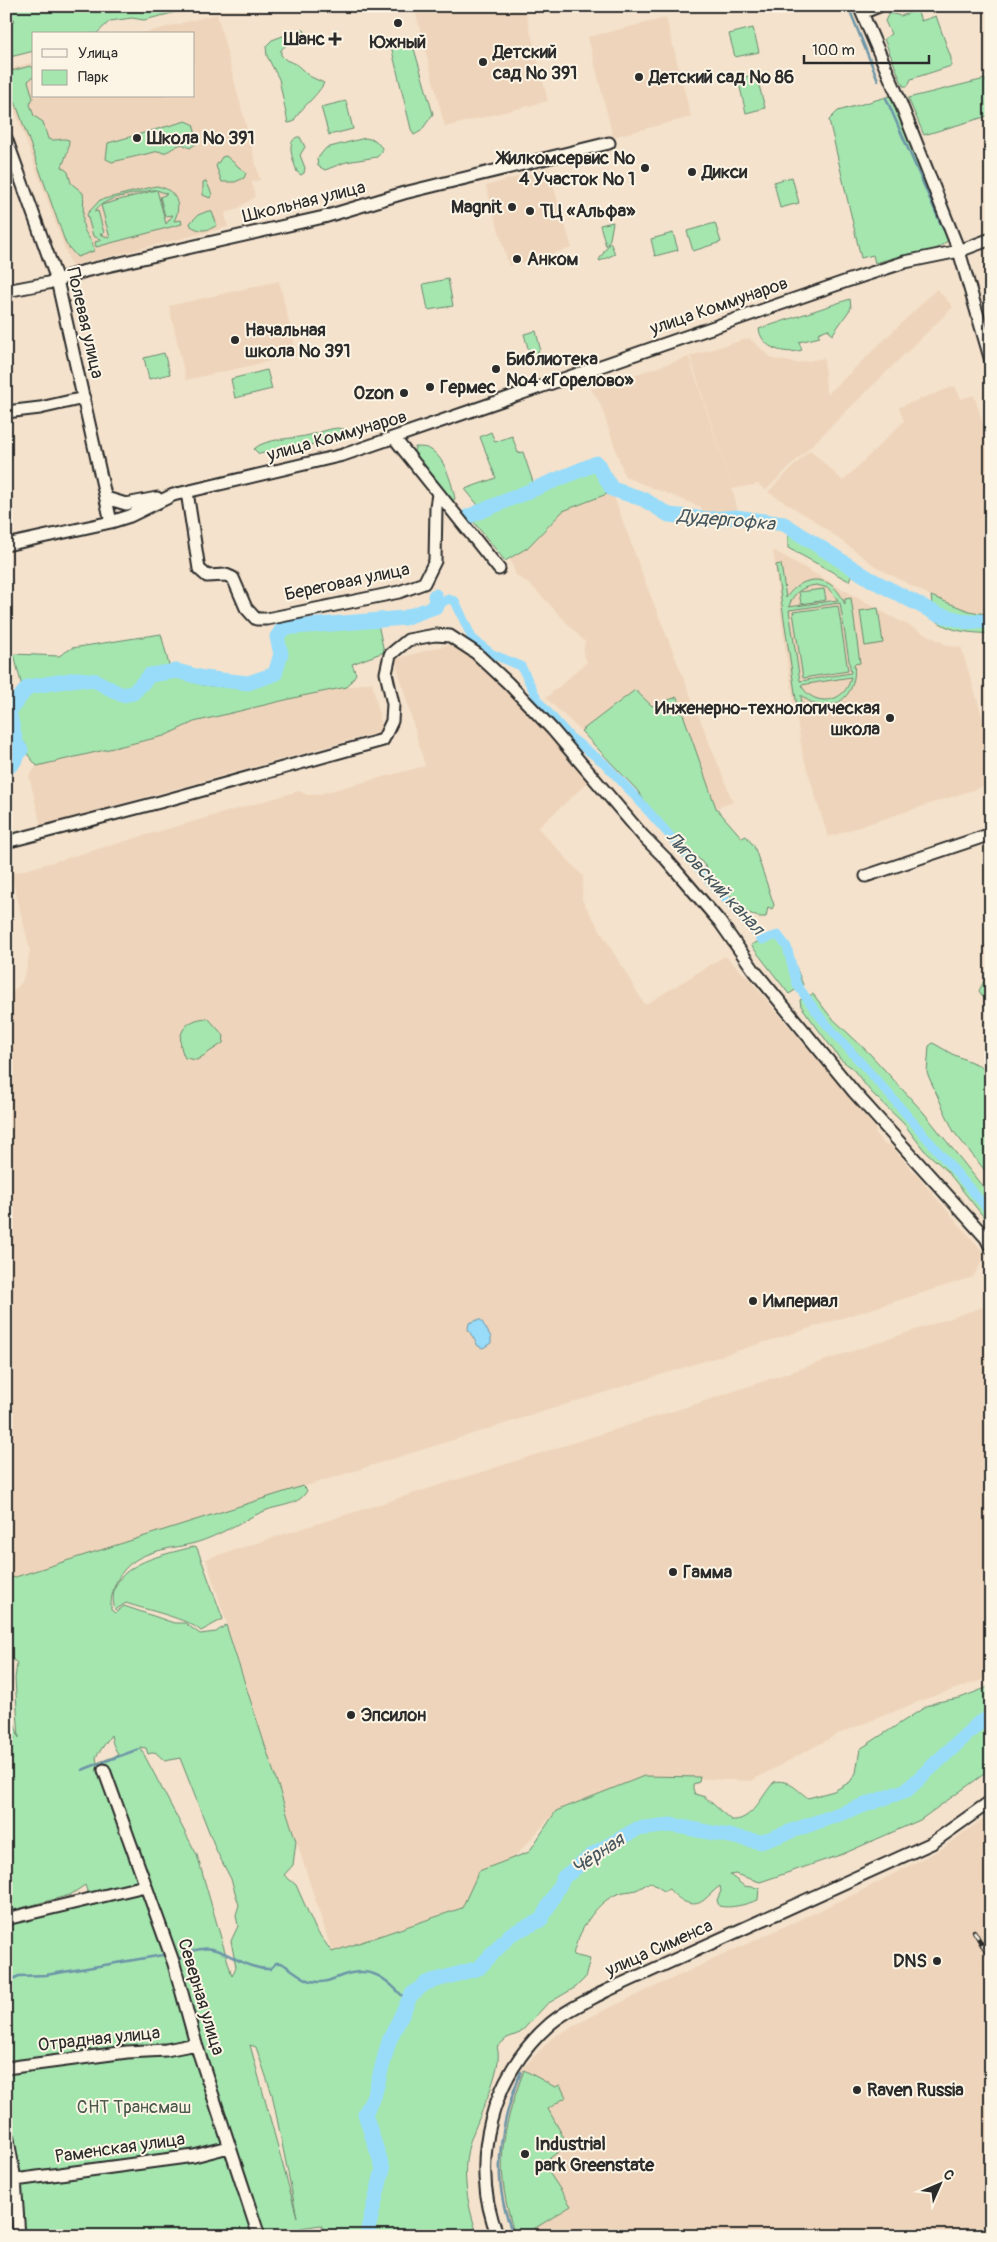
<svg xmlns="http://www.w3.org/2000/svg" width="997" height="2242" font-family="Pangolin,sans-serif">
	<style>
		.built { fill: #eed4ba }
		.green { fill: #a5e6af; stroke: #68886d; fill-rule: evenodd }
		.water { fill: #98dcfa; stroke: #6c95a7 }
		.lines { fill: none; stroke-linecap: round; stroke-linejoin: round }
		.stream { stroke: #6c95a7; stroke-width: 2.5 }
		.canal { stroke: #98dcfa; stroke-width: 9 }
		.river { stroke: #98dcfa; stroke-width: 15 }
		.minor-casing { stroke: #2b2b2b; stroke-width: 15 }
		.minor { stroke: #fcf5e5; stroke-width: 11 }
		.rail-casing { stroke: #2b2b2b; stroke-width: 4.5 }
		.rail { stroke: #fcf5e5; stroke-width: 2.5; stroke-dasharray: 8; stroke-linecap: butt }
		.poi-dot { fill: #2b2b2b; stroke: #fcf5e5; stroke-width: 2 }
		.labels { text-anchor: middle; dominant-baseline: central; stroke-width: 4; stroke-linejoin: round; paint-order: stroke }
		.poi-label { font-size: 18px; font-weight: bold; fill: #2b2b2b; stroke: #fcf5e5; text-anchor: start }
		.street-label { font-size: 18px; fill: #2b2b2b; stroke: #fcf5e5 }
		.park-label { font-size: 18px; fill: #4a5a4c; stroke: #fcf5e5 }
		.water-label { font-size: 19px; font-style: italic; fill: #46575f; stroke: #fcf5e5 }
	</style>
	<rect width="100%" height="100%" fill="#f4e2cc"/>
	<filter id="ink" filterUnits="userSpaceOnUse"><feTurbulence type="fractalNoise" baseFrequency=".02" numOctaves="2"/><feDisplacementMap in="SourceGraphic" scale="10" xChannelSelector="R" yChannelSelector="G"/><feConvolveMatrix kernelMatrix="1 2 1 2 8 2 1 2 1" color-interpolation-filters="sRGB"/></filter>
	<g filter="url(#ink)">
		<path class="built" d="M414,6H524L548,101L445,127Z
			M217,14L260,180L252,182L255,197L235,210L225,213L228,227L71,266L6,85V70L34,62V96H194V34H140Z
			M666,18L691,117L613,137L588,37Z
			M548,168L572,248L509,266L486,186Z
			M279,281L297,355L186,380L169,306Z
			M937,289L953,307L766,490L758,484L732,489L738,511L703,513L701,507L625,477L600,403L591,389L689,357L732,489L690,356L749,338L773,359L797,363L824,358L826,391L828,394Z
			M955,386L961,399L974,395L987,437L991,443V615L969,611L931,596L878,568L812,519L768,492L810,450L843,481L904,421L899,407Z
			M612,492L646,584L733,802L716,808L677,697L652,706L635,690L581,731L546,698L587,662L583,653L585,642L533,587L516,575L510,559L527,548L563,511Z
			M773,550L890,616L949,646L961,647L991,745V784L828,837L803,756L786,655Z
			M448,645L475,657L546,731L588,782L538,828L583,876L582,900L645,1005L725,956L748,978L875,1128L876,1134L884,1144L891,1146L984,1253L980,1265L973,1277L6,1580V999L22,982L27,968L30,950L11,874L299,791L307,795H315L425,766L395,659Z
			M372,682L383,731L41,826L29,776L37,766L164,736L194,722L302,696Z
			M983,1307L991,1318V1677L925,1699L838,1734L751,1781L644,1776L556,1811L525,1846L462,1908L332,1952L206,1559L699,1403Z
			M991,1813V2236H512L498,2185L499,2151L509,2109L523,2068L552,2038L594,2015L857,1893L943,1848Z"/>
		<path class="green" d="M6,6H219L198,11L189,9L144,20L132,18L110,21L96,34H34V51L6,58V24L14,21L9,8L6,9Z
			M917,10L921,21L936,16L951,58V66L911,79L908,86H903L884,39L891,34L885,21L889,13L901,16Z
			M753,28L759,52L735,57L729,34Z
			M299,30H304L306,34L304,40C294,39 288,43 281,50V55L286,60L296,64L309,76L324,83C316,98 301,107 293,122L288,123L279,79L267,56L266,46L272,40Z
			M398,38H405L412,42L433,114L421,131L414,135L411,129L390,42Z
			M30,66L34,68V76L28,81L33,98L30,104L34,116L43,122L48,139C56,142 62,137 69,140L68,150L62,167L68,172L71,183L83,193C85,205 81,217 84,229C87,237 94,242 94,251L77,257L66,244L6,76L8,72Z
			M756,74L765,108L746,113L738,79Z
			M985,79L991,96V115L924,135L908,98Z
			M890,96L949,240L933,251L903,255L875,263L873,255L861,258L829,120L838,111Z
			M346,101L353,129L329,135L321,107Z
			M186,121L193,124L197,139V143L190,148L182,144C174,146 171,151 163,153L159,151L112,162L106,159L108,143Z
			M297,137H300L305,147L300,155L305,168L304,173L301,175L297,172C294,162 285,143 297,137Z
			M365,138L375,140L382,148V152L377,157L346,162L325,170L318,166L317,159L326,148Z
			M226,156L246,173L244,178L235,182H222L216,166L222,157Z
			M792,177L799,203L780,208L774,182Z
			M206,181L212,194L210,198L203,195V182Z
			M156,186C175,188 183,205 174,221L181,220L182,224L96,247L95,242L102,240L93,236L87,214L100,200ZM151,190H156L101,205L110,238L100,234L104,233L98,211L94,212C104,196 134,195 151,190ZM157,190L167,194L160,197L165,216L173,215L166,224Z
			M208,211L212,212L217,225C209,231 199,232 191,226L190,223L198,215Z
			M613,222L610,239L606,246L600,225Z
			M715,223L721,242L693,251L687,231Z
			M673,233L678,250L655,256L651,239Z
			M610,242L615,254L600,261L599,260Z
			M448,279L453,306L428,310L423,284Z
			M850,299L851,308L832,335L828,329L818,333L820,337L799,342L802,350C785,355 762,349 759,329Z
			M536,331L540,348L532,362L524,334Z
			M164,353L170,374L149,379L144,358Z
			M267,370L272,389L235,398L231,379Z
			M337,428L344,429V433L325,442L259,454L254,449C265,438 295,439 310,435C319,433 327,429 337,428Z
			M491,432L495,442L512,436L518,453L523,452L535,488L482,510L465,489L496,478L480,437Z
			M415,447C418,447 424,447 427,448C444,454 452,483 455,499L452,502L413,454Z
			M596,467L612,492L563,511L527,548L505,561L472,520Z
			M788,528L853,570L849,581L788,548Z
			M781,564L786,598C803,572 835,574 845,605V599L851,598L860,663L854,664C859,698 828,720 801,695L802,705L797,706L776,565ZM817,585L828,588L838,600L789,607C792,593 803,586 817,585ZM840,603L851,673L800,681L789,610ZM851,677C846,704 813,708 801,685Z
			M824,589L826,600L801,604L799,592Z
			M931,596L969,611L991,615V634C969,632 952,633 934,619Z
			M838,606L848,671L803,678L793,612Z
			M878,608L883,643L865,646L860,611Z
			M378,624L384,652L352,664L356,674L347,687L302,696L194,722L164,736L37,766L28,755L25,743L20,742C12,721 15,711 27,692L88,683L113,697L126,700L135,697L156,677L179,678L203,685L244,689L275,679L283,668L284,636C295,621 321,628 337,627C351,626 364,625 378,624Z
			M161,634L169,665L175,667L173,670C167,671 162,668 157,669C145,670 143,679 136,687L122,692L98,680L81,677L22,687L14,654L59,656L72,648Z
			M635,690L652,706L677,697L716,808L742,838L746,836L754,846L774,905L772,909L768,907L766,917H758L747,912L726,891L701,861L671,832L645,802L637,790L581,731Z
			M772,935L785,938L803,985L789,994L751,945Z
			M991,967V1008L979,991Z
			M813,994L830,1016L870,1054L924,1113L991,1197V1226L947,1171L924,1150L904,1124L871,1092L852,1068L840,1059L801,1006L800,1000Z
			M208,1018L224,1036L223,1043L197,1060L185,1058C174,1036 183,1019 208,1018Z
			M933,1043L952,1054L981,1066L991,1078V1178L954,1132L927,1073L929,1046Z
			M303,1486L307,1490C301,1505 280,1505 267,1510C246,1518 226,1532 204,1540C186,1547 166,1547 148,1554C123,1563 110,1584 111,1610L115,1613L124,1606L174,1623H185L200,1634L216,1632L226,1625L296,1841L293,1865L284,1875L296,1885L316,1930L332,1952L462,1908L479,1871L529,1852L556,1811L644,1776L700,1777L699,1782L693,1784V1789L695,1794L705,1797L731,1820C752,1822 762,1795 774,1782C788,1778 798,1791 808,1798L834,1791L850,1782L856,1773L860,1749L927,1706L937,1702L960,1698L991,1686V1769L920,1820L843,1854L760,1882L735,1874L730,1875L744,1886L759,1888L758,1900C747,1904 731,1909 719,1906L717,1900L721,1891L720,1886C714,1890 710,1895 704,1900C691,1910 678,1899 669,1889L664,1891L650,1882C645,1885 641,1888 636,1890C630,1892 623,1891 617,1894C595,1903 578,1932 573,1955L590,1959L585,1978L576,1987L547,2004L520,2033L507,2038L497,2047C505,2067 475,2123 469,2145C461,2174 468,2208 478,2236H327L321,2225L300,2228L302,2236H6V1914L88,1894L85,1885L70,1895L6,1912V1740L15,1738H6V1696L19,1738L15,1679L17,1663L6,1654V1580ZM111,1735L113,1744L118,1755L97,1763L96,1757ZM140,1747L146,1748L148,1754L155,1752L165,1761L180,1758L217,1852L231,1879L239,1905L236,1915L238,1926L231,1941L236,1967L232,1976L197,1855ZM250,2045L256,2047L272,2094L297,2217Z
			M193,1547L197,1548L223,1619L201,1631C187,1618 146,1610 126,1603L115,1610C102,1565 163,1555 193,1547Z
			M524,2070L555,2087L560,2085L566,2097L548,2109L568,2145L543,2163L571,2206L537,2227L532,2230L531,2236H515C494,2167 500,2136 524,2070Z"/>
		<path class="water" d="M477,1320H481L491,1337V1343L483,1348L478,1346L468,1329L469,1323Z"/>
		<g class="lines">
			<path class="stream" d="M848,6L878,80
				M886,98L943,229
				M103,1762L139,1749
				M82,1770L100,1763
				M179,1959C217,1930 234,1970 270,1969L276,1963H281C291,1968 301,1978 311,1981C323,1984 331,1980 341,1976C374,1964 387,1980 408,2002
				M6,1982L19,1976L46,1975L163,1955
				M514,2236C490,2182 499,2125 521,2072"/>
			<path class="canal" d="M437,606L448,599L455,601L472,638L492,654L521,666L539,702L570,737L604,763L633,794L762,940L778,935L787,947L797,985L821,1018L895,1101L991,1213"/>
			<path class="river" d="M467,517L597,463L612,489L643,499L669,515L709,519L736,517L784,524L870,579L937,614L968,622L991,621
				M6,769L13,763L21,750L16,743L9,711L28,687L77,679L96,681L122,695L133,693L150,675L177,671L203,678L248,683L275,674L281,654L277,637L283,628L404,618L437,606L435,596
				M370,2236L368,2229L383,2169L365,2114L375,2093L389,2041L411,1995L426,1983L479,1968L511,1934L541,1920L564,1877L595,1853L637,1829L671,1825L761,1842L907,1790L979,1723L991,1717"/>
			<defs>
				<path id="minor" d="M859,6L897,94L959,251L991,361
					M862,13L879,6
					M6,138L57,280L111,522
					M6,291L48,283L85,271L324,217L404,193L609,143
					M6,412L40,408L84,398
					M395,439L499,569
					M187,492L199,569L207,576L226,575L233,578L246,608L256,619H267L399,592L424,583L435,561L436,507L438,494
					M106,498L126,504L157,498
					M6,545L111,522L130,516L173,495L343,455L847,281L905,262L959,251L991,239
					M6,842L160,802L383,740L392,721L393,704L386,673L390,655L397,649L408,640L435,635L450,636L476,653L508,683L552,729L643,836L666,859L720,922L753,969L854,1092L986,1238L991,1248
					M866,876L991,834
					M104,1770L174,1964L196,2044L259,2236
					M6,1919L145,1886
					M6,2068L127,2052L166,2050L196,2044
					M6,2128L15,2180L19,2236
					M15,2180L194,2156L229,2147
					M498,2236C468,2163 491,2075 550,2024C566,2010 587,2001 606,1991L932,1843L991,1801"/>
			</defs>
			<use href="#minor" class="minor-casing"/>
			<use href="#minor" class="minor"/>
			<defs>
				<path id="rail" d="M974,1931L991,1960"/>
			</defs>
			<use href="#rail" class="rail-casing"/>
			<use href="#rail" class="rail"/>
		</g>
	</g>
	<g class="poi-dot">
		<circle cx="398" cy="23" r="5"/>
		<path d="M332.5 31.5h5v5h5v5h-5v5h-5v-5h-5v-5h5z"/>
		<circle cx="483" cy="62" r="5"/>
		<circle cx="639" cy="77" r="5"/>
		<circle cx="137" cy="138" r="5"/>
		<circle cx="645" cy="168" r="5"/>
		<circle cx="692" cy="172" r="5"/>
		<circle cx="512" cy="207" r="5"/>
		<circle cx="530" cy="211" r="5"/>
		<circle cx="517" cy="259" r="5"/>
		<circle cx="235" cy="340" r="5"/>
		<circle cx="496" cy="369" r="5"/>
		<circle cx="430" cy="387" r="5"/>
		<circle cx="404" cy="393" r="5"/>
		<circle cx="890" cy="718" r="5"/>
		<circle cx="753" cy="1301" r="5"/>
		<circle cx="673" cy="1572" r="5"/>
		<circle cx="351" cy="1715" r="5"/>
		<circle cx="937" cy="1961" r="5"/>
		<circle cx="857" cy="2090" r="5"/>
		<circle cx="525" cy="2154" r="5"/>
	</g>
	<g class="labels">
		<g class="poi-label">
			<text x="325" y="39" text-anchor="end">Шанс</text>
			<text x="398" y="42" text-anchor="middle">Южный</text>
			<text x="493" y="52">Детский<tspan x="493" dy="21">сад № 391</tspan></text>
			<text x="649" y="77">Детский сад № 86</text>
			<text x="147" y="138">Школа № 391</text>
			<text x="635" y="158" text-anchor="end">Жилкомсервис №<tspan x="635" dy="21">4 Участок № 1</tspan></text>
			<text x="702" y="172">Дикси</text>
			<text x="502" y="207" text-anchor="end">Magnit</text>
			<text x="540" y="211">ТЦ «Альфа»</text>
			<text x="527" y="259">Анком</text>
			<text x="245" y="330">Начальная<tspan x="245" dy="21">школа № 391</tspan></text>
			<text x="506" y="359">Библиотека<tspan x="506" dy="21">№4 «Горелово»</tspan></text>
			<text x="440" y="387">Гермес</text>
			<text x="394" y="393" text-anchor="end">Ozon</text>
			<text x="880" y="708" text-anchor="end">Инженерно-технологическая<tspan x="880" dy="21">школа</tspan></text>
			<text x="763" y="1301">Империал</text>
			<text x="683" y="1572">Гамма</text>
			<text x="361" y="1715">Эпсилон</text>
			<text x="927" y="1961" text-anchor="end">DNS</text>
			<text x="867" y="2090">Raven Russia</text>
			<text x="535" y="2144">Industrial<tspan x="535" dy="21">park Greenstate</tspan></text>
		</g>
		<g class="street-label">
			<text transform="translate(304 202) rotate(-14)">Школьная улица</text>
			<text transform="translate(719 306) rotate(-19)">улица Коммунаров</text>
			<text transform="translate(85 323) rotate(77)">Полевая улица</text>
			<text transform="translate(337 436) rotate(-16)">улица Коммунаров</text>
			<text transform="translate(347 582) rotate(-12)">Береговая улица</text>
			<text transform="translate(659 1948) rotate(-24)">улица Сименса</text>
			<text transform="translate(201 1997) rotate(73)">Северная улица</text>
			<text transform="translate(99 2039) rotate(-6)">Отрадная улица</text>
			<text transform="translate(120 2148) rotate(-8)">Раменская улица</text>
		</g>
		<g class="park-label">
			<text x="134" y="2107">СНТ Трансмаш</text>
		</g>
		<g class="water-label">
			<text transform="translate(726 520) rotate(5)">Дудергофка</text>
			<text transform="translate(715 883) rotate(47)">Лиговский канал</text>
			<text transform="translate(598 1854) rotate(-34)">Чёрная</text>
		</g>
	</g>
	<rect width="997" height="2242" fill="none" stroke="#fcf5e5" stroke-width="25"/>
	<rect x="12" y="12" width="972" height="2217" fill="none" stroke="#2b2b2b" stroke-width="2" filter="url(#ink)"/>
	<rect x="32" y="32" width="162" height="65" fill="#fcf5e5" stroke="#a8a49b"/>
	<rect x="42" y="49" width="25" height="8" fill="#fcf5e5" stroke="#a8a49b"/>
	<text x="78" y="58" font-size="15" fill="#2b2b2b">Улица</text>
	<rect x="42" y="70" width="25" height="15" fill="#a5e6af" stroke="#a8a49b"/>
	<text x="78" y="82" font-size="15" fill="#2b2b2b">Парк</text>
	<g transform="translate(940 2184) rotate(45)" stroke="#fcf5e5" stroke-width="4" paint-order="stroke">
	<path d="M0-4L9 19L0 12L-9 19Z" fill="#2b2b2b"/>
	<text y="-8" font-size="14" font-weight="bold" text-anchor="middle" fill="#2b2b2b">С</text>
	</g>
	<path d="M804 55v8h125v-8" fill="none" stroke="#2b2b2b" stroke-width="2.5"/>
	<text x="812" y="55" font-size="15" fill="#2b2b2b" stroke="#fcf5e5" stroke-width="4" paint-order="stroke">100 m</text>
</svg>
